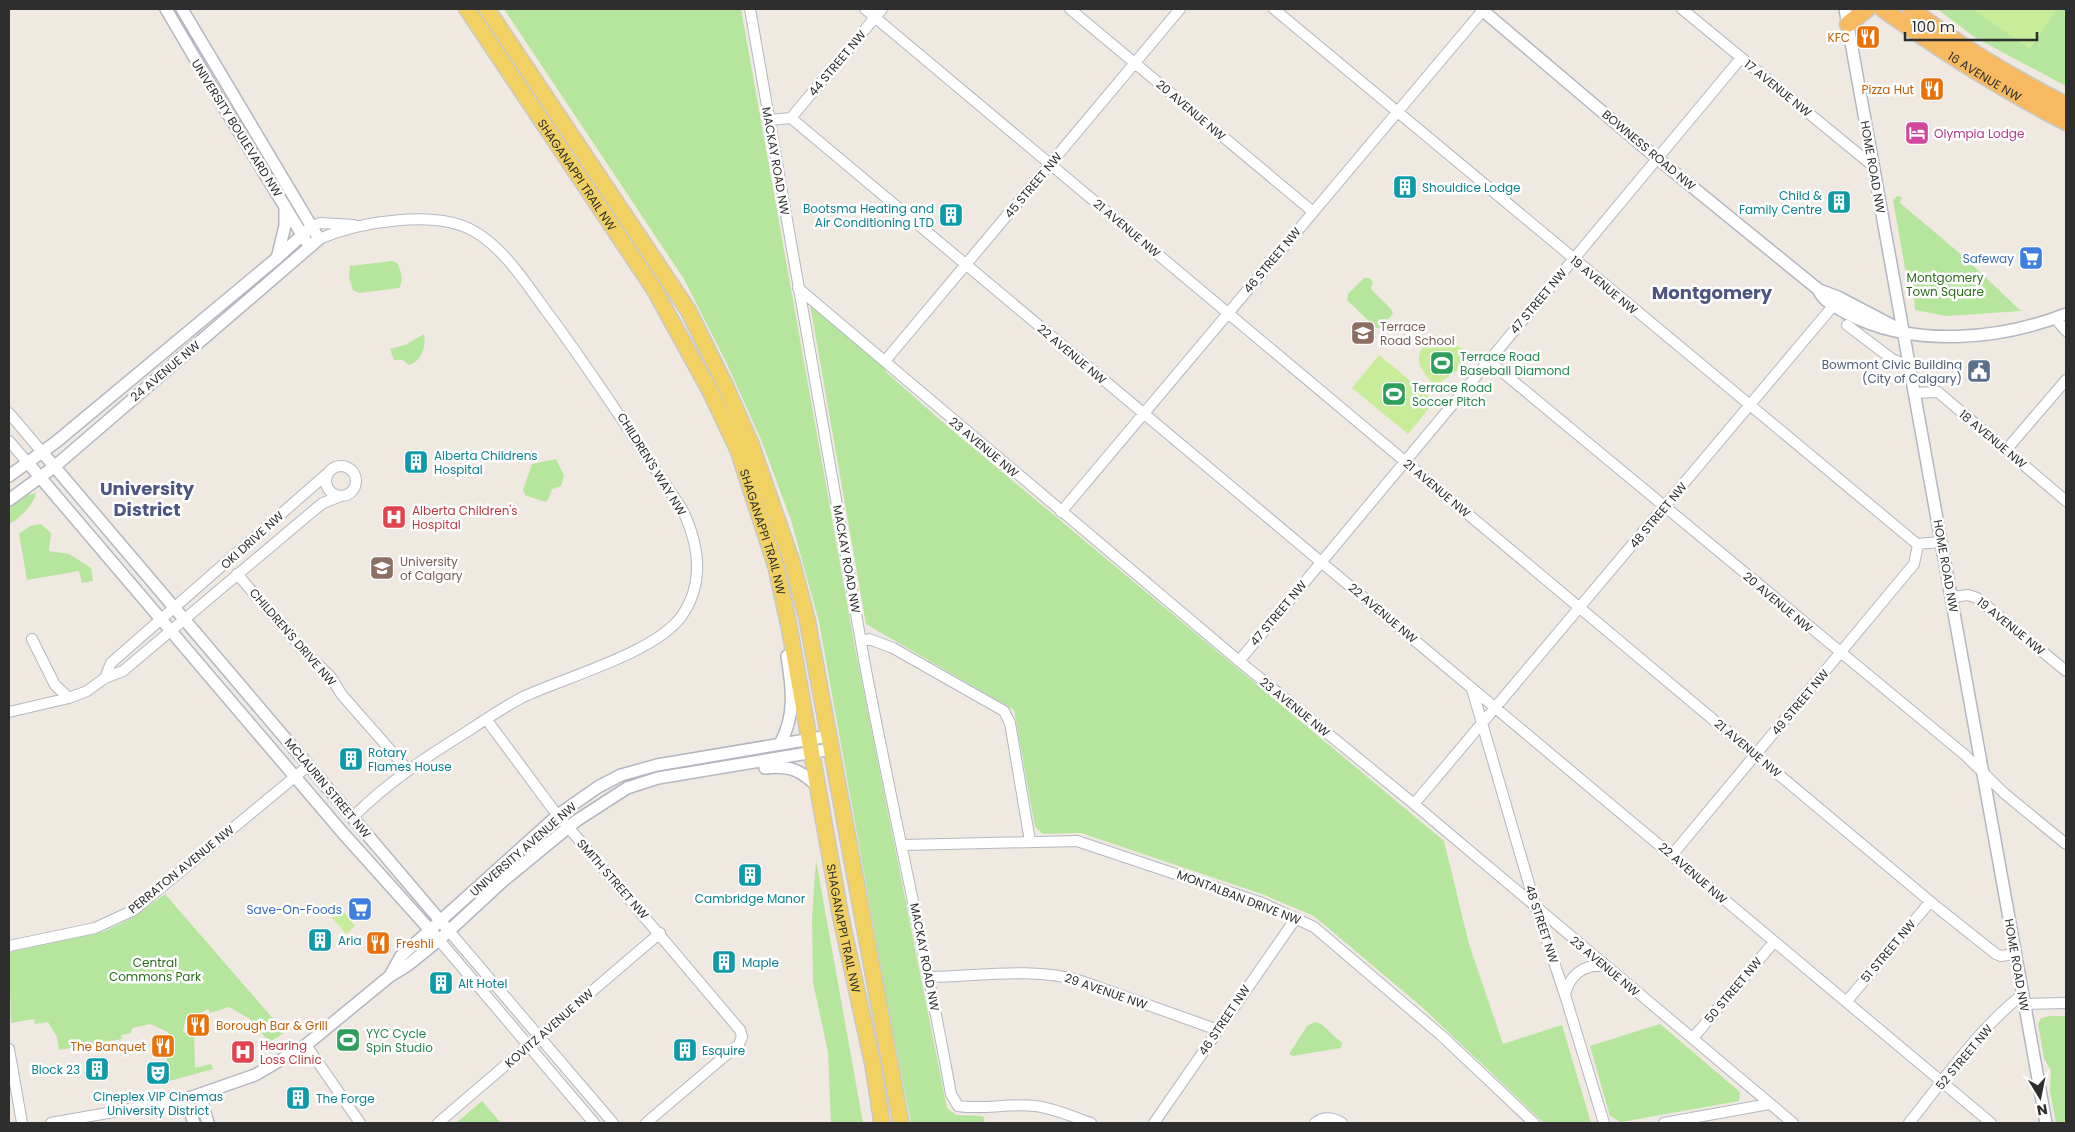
<svg xmlns="http://www.w3.org/2000/svg" width="2075" height="1132" font-family="Poppins,sans-serif">
	<style>
		.green { fill: #b6e59e }
		.pitch { fill: #c9ec9a }
		.lines { fill: none; stroke-linecap: round; stroke-linejoin: round }
		.minor-casing { stroke: #b4b7c1; stroke-width: 12 }
		.tertiary-casing { stroke: #b4b7c1; stroke-width: 14 }
		.primary-casing { stroke: #c9c9c9; stroke-width: 18 }
		.trunk-casing { stroke: #c9c9c9; stroke-width: 19 }
		.minor { stroke: #fff; stroke-width: 10 }
		.tertiary { stroke: #fff; stroke-width: 11 }
		.primary { stroke: #f2d163; stroke-width: 15 }
		.trunk { stroke: #f8ba60; stroke-width: 16 }
		.labels { text-anchor: middle; dominant-baseline: central; stroke-width: 5; stroke-linejoin: round; paint-order: stroke }
		.food-label { font-size: 12px; fill: #c56008; stroke: #fff; text-anchor: end }
		.street-label { font-size: 12px; fill: #2e2e2e; stroke: #fff }
		.hotel-label { font-size: 12px; fill: #b23c85; stroke: #fff; text-anchor: start }
		.culture-label { font-size: 12px; fill: #0d838f; stroke: #fff; text-anchor: start }
		.shop-label { font-size: 12px; fill: #366cbe; stroke: #fff; text-anchor: end }
		.park-label { font-size: 12px; fill: #2c6e1b; stroke: #fff }
		.education-label { font-size: 12px; fill: #785e54; stroke: #fff; text-anchor: start }
		.leisure-label { font-size: 12px; fill: #27864d; stroke: #fff; text-anchor: start }
		.service-label { font-size: 12px; fill: #4e5e75; stroke: #fff; text-anchor: end }
		.health-label { font-size: 12px; fill: #be3a42; stroke: #fff; text-anchor: start }
		.district-label { font-size: 18px; font-weight: bold; fill: #4d5680; stroke: #fff }
	</style>
	<rect width="100%" height="100%" fill="#efe9e1"/>
	<path class="green" d="M504,9H741L856,653L947,1108L956,1115L983,1116L985,1123H911L888,1007L819,622L791,520L762,442L728,366L684,279Z
		M1937,9H2066V86L1976,38Z
		M1897,196L1902,197L1900,203L1963,256L2021,311L1947,316L1915,310L1913,284H1911L1909,274L1905,268L1893,200Z
		M392,261L397,263C401,270 404,281 399,288L359,293L353,290L349,278L350,266Z
		M1364,278H1369L1373,282L1371,289L1391,309L1393,314L1379,328H1376L1347,300L1348,294Z
		M810,304L883,365L886,372L940,420L1444,841L1469,944L1503,1044L1562,1025L1591,1123H1544L1422,1007L1314,916L1262,894L1081,833L1043,834L1035,827L1014,710L866,624Z
		M424,334C427,346 421,362 409,365L403,360H394L390,349L405,345Z
		M556,459L564,475L561,486L552,489L548,500L545,502L525,495L523,490L532,464Z
		M36,493C34,505 19,519 9,524V507L28,495Z
		M41,524L51,533L49,551L69,554L91,568L93,581L82,583L79,571L27,580L19,534L30,526Z
		M816,860L863,1123H831L828,1052L813,982L812,918Z
		M165,894L282,1029L287,1024L291,1029L269,1042L250,1019L229,1007L210,1013L208,1009L185,1020L183,1033L194,1031L195,1068L211,1064L213,1069L166,1082V1078L169,1077L166,1051L172,1049L168,1032L150,1024L132,1028L131,1033L121,1035L122,1039L59,1050L57,1037L48,1022L35,1024L34,1019L11,1023L9,952L103,932L132,918Z
		M2051,1016H2066V1123H2056L2050,1091L2051,1071L2044,1058L2038,1024L2041,1018Z
		M1315,1022L1321,1024L1342,1043L1341,1048L1293,1056L1289,1054L1307,1026Z
		M1660,1024L1740,1092L1739,1101L1621,1122L1610,1116L1590,1046Z
		M482,1101L501,1123H456Z"/>
	<path class="pitch" d="M1972,9H2057L2030,49Z
		M1434,335L1466,350L1465,365L1435,386C1416,365 1411,355 1434,335Z
		M1379,355L1435,401L1408,434L1352,388Z
		M340,907L355,926L346,934L330,915Z"/>
	<g class="lines">
		<defs>
			<path id="minor" d="M750,9C788,227 825,446 865,665C892,808 925,950 951,1094L958,1106C984,1110 1010,1103 1035,1106C1054,1108 1073,1117 1091,1123
				M865,9L1938,908L1996,954L2001,956L2014,954
				M1070,9L1312,211
				M1274,9L1917,544L1941,542
				M1682,9L1873,166
				M791,118L882,9
				M769,120L791,118L1991,1123
				M311,227L320,223L354,225
				M319,239C359,222 438,208 477,233C506,251 527,285 547,312C595,376 637,443 682,509C699,544 705,583 681,617C654,653 566,677 523,697C504,707 486,719 468,731C426,757 388,782 353,817
				M798,288L1239,661L1414,804L1793,1123
				M2055,318L2066,331
				M1847,325L1892,359L1909,366
				M885,361L1180,9
				M1489,361L1965,755L2005,794L2066,844
				M1914,393L1938,392L2066,501
				M9,413L42,452
				M9,441L28,463
				M2006,450L2066,380
				M326 481a15 15 0 1 1 30 0a15 15 0 1 1-30 0Z
				M1061,512L1484,9
				M237,574L306,653L330,676L342,695L407,769
				M1952,597L1968,595L1977,598L2066,671
				M32,639L55,685L69,698
				M861,641L869,639L893,648L1004,711L1010,723L1030,841
				M1239,661L1741,58
				M105,678L111,663L329,472
				M1472,689L1536,908L1565,995L1604,1123
				M9,712L69,698L87,691L105,678L123,671L313,511L323,503L341,496
				M486,719L552,808L740,1030L742,1037L739,1044L646,1123
				M1414,804L1833,306
				M903,845L1077,841L1262,903L1314,927L1442,1036L1534,1123
				M1672,855L1914,564L1918,545
				M449,931L613,1123
				M439,940L594,1123
				M9,946L95,928L134,910L308,766
				M930,977C978,976 1035,967 1081,981L1218,1030
				M1565,995C1569,976 1583,964 1603,966
				M1847,1001L1930,902
				M2024,1004L2066,1003
				M1693,1038L1774,942
				M306,1045L360,1123
				M9,1049L22,1123
				M51,1123L186,1099
				M438,1123L660,933
				M1154,1123L1296,918
				M1315,1123C1324,1116 1332,1117 1342,1123
				M1664,1123L1769,1104
				M1909,1123C1943,1081 1979,1028 2022,995"/>
			<path id="tertiary" d="M166,9L220,101L306,241
				M1481,9L1658,159L1819,290L1838,297L1903,331
				M1845,9L2046,1123
				M277,258L285,226V206
				M1819,291C1824,302 1838,308 1848,314C1913,348 2000,340 2066,314
				M42,452L449,931
				M28,463L342,832L439,940
				M9,476L56,442L277,258L311,227
				M9,500L54,467L319,239L182,9
				M780,744C796,715 792,688 787,656
				M765,768C790,765 801,770 819,788
				M391,974L401,956L430,930L558,815L598,787L621,775L657,765L829,736
				M200,1096L208,1123
				M194,1123L186,1099L255,1075L306,1045L390,976L408,965L439,940L503,881L576,821L627,788L658,778L832,749"/>
			<g id="primary">
				<path id="s1" d="M467,9L654,289L710,391L738,450L776,567L789,626L841,918L873,1065L882,1123"/>
				<path d="M487,9L688,310L726,387L751,444L792,562L807,619L901,1123"/>
			</g>
			<g id="trunk">
				<path id="s2" d="M1883,9C1942,51 2002,89 2066,122"/>
				<path d="M1911,9C1960,47 2011,77 2066,105"/>
				<path d="M1848,24L1867,9"/>
			</g>
		</defs>
		<use href="#minor" class="minor-casing"/>
		<use href="#tertiary" class="tertiary-casing"/>
		<use href="#primary" class="primary-casing"/>
		<use href="#trunk" class="trunk-casing"/>
		<use href="#minor" class="minor"/>
		<use href="#tertiary" class="tertiary"/>
		<use href="#primary" class="primary"/>
		<use href="#trunk" class="trunk"/>
	</g>
	<defs>
		<symbol id="restaurant-square" viewBox="-11 -11 22 22"><rect x="-9" y="-9" width="18" height="18" rx="4" fill="#e8710a" stroke="#fff"/><path d="M-5-6h1v4h1v-4h1v4h1v-4h1v5L-1.5 .5V6h-2V.5L-5-1ZM5-6V6H3V1.5H1.5Q1.5-4 5-6Z" fill="#fff"/></symbol>
		<symbol id="hotel-square" viewBox="-11 -11 22 22"><rect x="-9" y="-9" width="18" height="18" rx="4" fill="#d1479c" stroke="#fff"/><path d="M-6-4.5h1.5V1H6V5H4.5V3h-9V5H-6ZM-4 0a1.8 1.8 0 1 1 3.6 0ZM.5 0V-2.5h3Q6-2.5 6 0Z" fill="#fff"/></symbol>
		<symbol id="building-square" viewBox="-11 -11 22 22"><rect x="-9" y="-9" width="18" height="18" rx="4" fill="#0f9aa8" stroke="#fff"/><path d="M-4-6H4V6H1V3H-1V6H-4ZM-2.5-4.3h1.7v1.8h-1.7ZM.8-4.3h1.7v1.8H.8ZM-2.5-1h1.7V.8h-1.7ZM.8-1h1.7V.8H.8Z" fill="#fff"/></symbol>
		<symbol id="supermarket-square" viewBox="-11 -11 22 22"><rect x="-9" y="-9" width="18" height="18" rx="4" fill="#3f7fe0" stroke="#fff"/><path d="M-6-5.5h2.5l.6 2H6L4.5 2H-2.5L-4.4-4H-6ZM-1.5 3.2a1.3 1.3 0 1 0 .1 0ZM3 3.2a1.3 1.3 0 1 0 .1 0Z" fill="#fff"/></symbol>
		<symbol id="school-square" viewBox="-11 -11 22 22"><rect x="-9" y="-9" width="18" height="18" rx="4" fill="#8d6e63" stroke="#fff"/><path d="M0-5L7-2L0 1L-7-2ZM-4 1L0 2.5L4 1V4Q0 6-4 4Z" fill="#fff"/></symbol>
		<symbol id="stadium-square" viewBox="-11 -11 22 22"><rect x="-9" y="-9" width="18" height="18" rx="4" fill="#2e9e5b" stroke="#fff"/><path d="M0-5a6.5 5 0 1 0 0 10a6.5 5 0 1 0 0-10ZM-3.5-1.8h7v3.6h-7Z" fill="#fff"/></symbol>
		<symbol id="civic-square" viewBox="-11 -11 22 22"><rect x="-9" y="-9" width="18" height="18" rx="4" fill="#5c6f8a" stroke="#fff"/><path d="M-.6-6.5H3V-4.5H.6V-3L4-1V1h2V6H-6V1h2V-1L-.6-3ZM-1.2 2.5V6h2.4V2.5Z" fill="#fff"/></symbol>
		<symbol id="hospital-square" viewBox="-11 -11 22 22"><rect x="-9" y="-9" width="18" height="18" rx="4" fill="#e0444e" stroke="#fff"/><path d="M-5-5h3v3.5h4V-5h3V5h-3V1.5h-4V5h-3Z" fill="#fff"/></symbol>
		<symbol id="university-square" viewBox="-11 -11 22 22"><rect x="-9" y="-9" width="18" height="18" rx="4" fill="#8d6e63" stroke="#fff"/><path d="M0-5L7-2L0 1L-7-2ZM-4 1L0 2.5L4 1V4Q0 6-4 4Z" fill="#fff"/></symbol>
		<symbol id="theatre-square" viewBox="-11 -11 22 22"><rect x="-9" y="-9" width="18" height="18" rx="4" fill="#0f9aa8" stroke="#fff"/><path d="M-5-5.5Q0-4 5-5.5V0Q5 5 0 6Q-5 5-5 0ZM-3.3-2.5H-1v1.5H-3.3ZM1-2.5H3.3v1.5H1ZM-2.8 1Q0 5.5 2.8 1Z" fill="#fff"/></symbol>
	</defs>
	<g fill-rule="evenodd">
		<use href="#restaurant-square" x="1854" y="23" width="28" height="28"/>
		<use href="#restaurant-square" x="1918" y="75" width="28" height="28"/>
		<use href="#hotel-square" x="1903" y="119" width="28" height="28"/>
		<use href="#building-square" x="1391" y="173" width="28" height="28"/>
		<use href="#building-square" x="1825" y="188" width="28" height="28"/>
		<use href="#building-square" x="937" y="201" width="28" height="28"/>
		<use href="#supermarket-square" x="2017" y="244" width="28" height="28"/>
		<use href="#school-square" x="1349" y="319" width="28" height="28"/>
		<use href="#stadium-square" x="1428" y="349" width="28" height="28"/>
		<use href="#civic-square" x="1965" y="357" width="28" height="28"/>
		<use href="#stadium-square" x="1380" y="380" width="28" height="28"/>
		<use href="#building-square" x="402" y="448" width="28" height="28"/>
		<use href="#hospital-square" x="380" y="503" width="28" height="28"/>
		<use href="#university-square" x="368" y="554" width="28" height="28"/>
		<use href="#building-square" x="337" y="745" width="28" height="28"/>
		<use href="#building-square" x="736" y="861" width="28" height="28"/>
		<use href="#supermarket-square" x="346" y="895" width="28" height="28"/>
		<use href="#building-square" x="306" y="926" width="28" height="28"/>
		<use href="#restaurant-square" x="364" y="929" width="28" height="28"/>
		<use href="#building-square" x="710" y="948" width="28" height="28"/>
		<use href="#building-square" x="427" y="969" width="28" height="28"/>
		<use href="#restaurant-square" x="184" y="1011" width="28" height="28"/>
		<use href="#stadium-square" x="334" y="1026" width="28" height="28"/>
		<use href="#restaurant-square" x="149" y="1032" width="28" height="28"/>
		<use href="#building-square" x="671" y="1036" width="28" height="28"/>
		<use href="#hospital-square" x="229" y="1038" width="28" height="28"/>
		<use href="#building-square" x="83" y="1055" width="28" height="28"/>
		<use href="#theatre-square" x="144" y="1059" width="28" height="28"/>
		<use href="#building-square" x="284" y="1084" width="28" height="28"/>
	</g>
	<g class="labels">
		<g class="food-label">
			<text x="1850" y="37">KFC</text>
			<text x="1914" y="89">Pizza Hut</text>
			<text x="396" y="943" text-anchor="start">Freshii</text>
			<text x="216" y="1025" text-anchor="start">Borough Bar &amp; Grill</text>
			<text x="146" y="1046">The Banquet</text>
		</g>
		<g class="street-label">
			<text transform="translate(837 63) rotate(-50)">44 STREET NW</text>
			<text stroke="none"><textPath href="#s2" startOffset="122">16 AVENUE NW</textPath></text>
			<text transform="translate(1778 88) rotate(39)">17 AVENUE NW</text>
			<text transform="translate(1191 110) rotate(40)">20 AVENUE NW</text>
			<text transform="translate(237 128) rotate(58)">UNIVERSITY BOULEVARD NW</text>
			<text transform="translate(1649 150) rotate(40)">BOWNESS ROAD NW</text>
			<text transform="translate(776 161) rotate(80)">MACKAY ROAD NW</text>
			<text transform="translate(1873 167) rotate(80)">HOME ROAD NW</text>
			<text stroke="none"><textPath href="#s1" startOffset="199">SHAGANAPPI TRAIL NW</textPath></text>
			<text transform="translate(1033 185) rotate(-50)">45 STREET NW</text>
			<text transform="translate(1127 228) rotate(40)">21 AVENUE NW</text>
			<text transform="translate(1272 260) rotate(-50)">46 STREET NW</text>
			<text transform="translate(1604 285) rotate(40)">19 AVENUE NW</text>
			<text transform="translate(1538 301) rotate(-50)">47 STREET NW</text>
			<text transform="translate(1072 354) rotate(40)">22 AVENUE NW</text>
			<text transform="translate(165 371) rotate(-40)">24 AVENUE NW</text>
			<text transform="translate(1993 439) rotate(40)">18 AVENUE NW</text>
			<text transform="translate(984 447) rotate(40)">23 AVENUE NW</text>
			<text transform="translate(652 464) rotate(58)">CHILDREN'S WAY NW</text>
			<text transform="translate(1437 488) rotate(40)">21 AVENUE NW</text>
			<text transform="translate(1658 515) rotate(-50)">48 STREET NW</text>
			<text stroke="none"><textPath href="#s1" startOffset="604">SHAGANAPPI TRAIL NW</textPath></text>
			<text transform="translate(252 540) rotate(-42)">OKI DRIVE NW</text>
			<text transform="translate(847 559) rotate(80)">MACKAY ROAD NW</text>
			<text transform="translate(1946 566) rotate(80)">HOME ROAD NW</text>
			<text transform="translate(1778 602) rotate(40)">20 AVENUE NW</text>
			<text transform="translate(1278 613) rotate(-50)">47 STREET NW</text>
			<text transform="translate(1383 613) rotate(40)">22 AVENUE NW</text>
			<text transform="translate(2011 626) rotate(39)">19 AVENUE NW</text>
			<text transform="translate(293 637) rotate(49)">CHILDREN'S DRIVE NW</text>
			<text transform="translate(1800 702) rotate(-50)">49 STREET NW</text>
			<text transform="translate(1295 707) rotate(39)">23 AVENUE NW</text>
			<text transform="translate(1748 748) rotate(40)">21 AVENUE NW</text>
			<text transform="translate(328 788) rotate(50)">MCLAURIN STREET NW</text>
			<text transform="translate(523 849) rotate(-41)">UNIVERSITY AVENUE NW</text>
			<text transform="translate(181 869) rotate(-39)">PERRATON AVENUE NW</text>
			<text transform="translate(1693 873) rotate(41)">22 AVENUE NW</text>
			<text transform="translate(613 879) rotate(49)">SMITH STREET NW</text>
			<text transform="translate(1239 897) rotate(21)">MONTALBAN DRIVE NW</text>
			<text transform="translate(1542 924) rotate(72)">48 STREET NW</text>
			<text stroke="none"><textPath href="#s1" startOffset="1009">SHAGANAPPI TRAIL NW</textPath></text>
			<text transform="translate(1888 951) rotate(-50)">51 STREET NW</text>
			<text transform="translate(925 957) rotate(79)">MACKAY ROAD NW</text>
			<text transform="translate(2017 965) rotate(80)">HOME ROAD NW</text>
			<text transform="translate(1605 966) rotate(40)">23 AVENUE NW</text>
			<text transform="translate(1733 990) rotate(-50)">50 STREET NW</text>
			<text transform="translate(1106 991) rotate(19)">29 AVENUE NW</text>
			<text transform="translate(1224 1020) rotate(-56)">46 STREET NW</text>
			<text transform="translate(549 1028) rotate(-41)">KOVITZ AVENUE NW</text>
			<text transform="translate(1964 1057) rotate(-50)">52 STREET NW</text>
		</g>
		<g class="hotel-label">
			<text x="1934" y="133">Olympia Lodge</text>
		</g>
		<g class="culture-label">
			<text x="1422" y="187">Shouldice Lodge</text>
			<text x="1822" y="195" text-anchor="end">Child &amp;<tspan x="1822" dy="14">Family Centre</tspan></text>
			<text x="934" y="208" text-anchor="end">Bootsma Heating and<tspan x="934" dy="14">Air Conditioning LTD</tspan></text>
			<text x="434" y="455">Alberta Childrens<tspan x="434" dy="14">Hospital</tspan></text>
			<text x="368" y="752">Rotary<tspan x="368" dy="14">Flames House</tspan></text>
			<text x="750" y="898" text-anchor="middle">Cambridge Manor</text>
			<text x="338" y="940">Aria</text>
			<text x="742" y="962">Maple</text>
			<text x="458" y="983">Alt Hotel</text>
			<text x="702" y="1050">Esquire</text>
			<text x="80" y="1069" text-anchor="end">Block 23</text>
			<text x="158" y="1096" text-anchor="middle">Cineplex VIP Cinemas<tspan x="158" dy="14">University District</tspan></text>
			<text x="316" y="1098">The Forge</text>
		</g>
		<g class="shop-label">
			<text x="2014" y="258">Safeway</text>
			<text x="342" y="909">Save-On-Foods</text>
		</g>
		<g class="park-label">
			<text x="1945" y="277">Montgomery<tspan x="1945" dy="14">Town Square</tspan></text>
			<text x="155" y="962">Central<tspan x="155" dy="14">Commons Park</tspan></text>
		</g>
		<g class="education-label">
			<text x="1380" y="326">Terrace<tspan x="1380" dy="14">Road School</tspan></text>
			<text x="400" y="561">University<tspan x="400" dy="14">of Calgary</tspan></text>
		</g>
		<g class="leisure-label">
			<text x="1460" y="356">Terrace Road<tspan x="1460" dy="14">Baseball Diamond</tspan></text>
			<text x="1412" y="387">Terrace Road<tspan x="1412" dy="14">Soccer Pitch</tspan></text>
			<text x="366" y="1033">YYC Cycle<tspan x="366" dy="14">Spin Studio</tspan></text>
		</g>
		<g class="service-label">
			<text x="1962" y="364">Bowmont Civic Building<tspan x="1962" dy="14">(City of Calgary)</tspan></text>
		</g>
		<g class="health-label">
			<text x="412" y="510">Alberta Children's<tspan x="412" dy="14">Hospital</tspan></text>
			<text x="260" y="1045">Hearing<tspan x="260" dy="14">Loss Clinic</tspan></text>
		</g>
		<g class="district-label">
			<text x="1712" y="292">Montgomery</text>
			<text x="147" y="488">University<tspan x="147" dy="21">District</tspan></text>
		</g>
	</g>
	<rect width="2075" height="1132" fill="none" stroke="#2e2e2e" stroke-width="20"/>
	<g transform="translate(2040 1097) rotate(170)" stroke="#ffffff" stroke-width="4" paint-order="stroke">
	<path d="M0-4L9 19L0 12L-9 19Z" fill="#2e2e2e"/>
	<text y="-8" font-size="14" font-weight="bold" text-anchor="middle" fill="#2e2e2e">N</text>
	</g>
	<path d="M1905 32v8h132v-8" fill="none" stroke="#2e2e2e" stroke-width="2.5"/>
	<text x="1912" y="32" font-size="15" fill="#2e2e2e" stroke="#ffffff" stroke-width="4" paint-order="stroke">100 m</text>
</svg>
